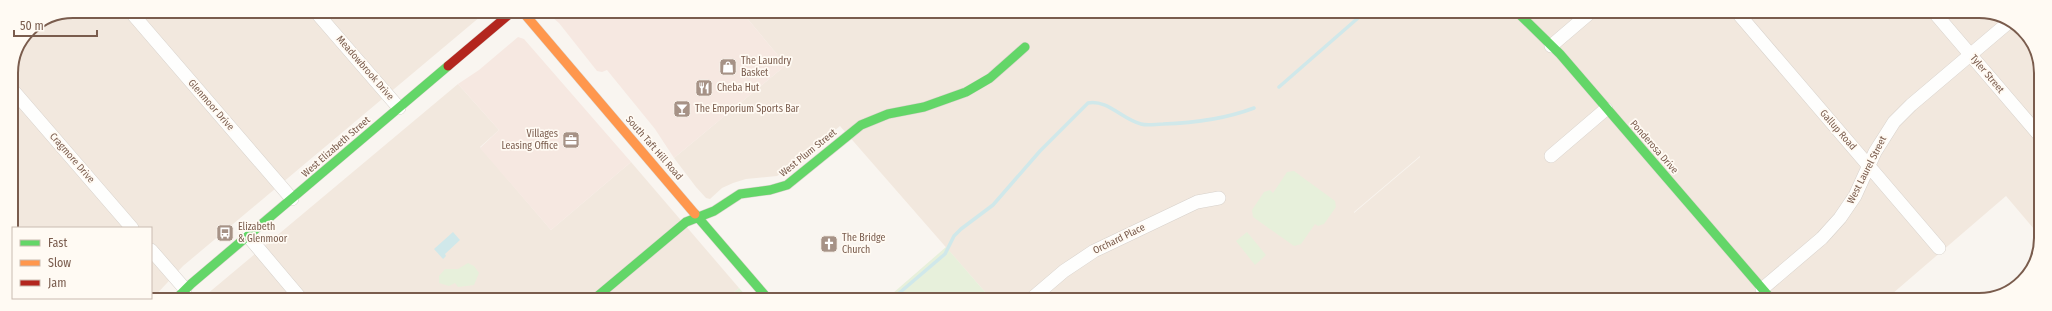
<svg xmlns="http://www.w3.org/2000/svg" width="2052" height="311" font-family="'Fira Sans Condensed',sans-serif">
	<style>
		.residential { fill: #f2e8de; fill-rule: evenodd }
		.commercial { fill: #f6e8e1 }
		.green { fill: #e7f0db }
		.water { fill: #d0e8ea }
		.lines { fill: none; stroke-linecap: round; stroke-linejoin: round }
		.stream { stroke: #d0e8ea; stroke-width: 3.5 }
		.street-casing { stroke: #d7d1cb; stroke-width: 14 }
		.fast-casing { stroke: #d9d2cb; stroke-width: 10 }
		.slow-casing { stroke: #d9d2cb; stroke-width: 10 }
		.jam-casing { stroke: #d9d2cb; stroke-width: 10 }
		.street { stroke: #fefefd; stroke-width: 13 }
		.fast { stroke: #63d668; stroke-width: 9 }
		.slow { stroke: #ff974d; stroke-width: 9 }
		.jam { stroke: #b3261e; stroke-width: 9 }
		.labels { text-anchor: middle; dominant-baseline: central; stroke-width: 3.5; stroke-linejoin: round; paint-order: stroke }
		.poi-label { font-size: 10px; fill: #7a5c4d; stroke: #fffaf3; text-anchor: start }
		.street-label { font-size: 10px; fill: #7a5c4d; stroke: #fffaf3 }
		.rim { fill: none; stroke: #7a5c4d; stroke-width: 2 }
	</style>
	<rect width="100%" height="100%" fill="#f9f5f0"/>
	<path class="residential" d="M73,11H487L183,266L151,300L65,299L62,298H151V228H13V249L11,73L29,29Z
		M753,11L1987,12L2020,27L2040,61V236L2006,196L1885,300H992L840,126L787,170L777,176L746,179L733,183L722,188L710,199L706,198L696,187L674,158L786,65L746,17ZM1420,156V157L1354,213V212Z
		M458,84L499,130L480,147L551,230L631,162L739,288L725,300H200Z"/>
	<path class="commercial" d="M552,11H753L746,17L786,65L674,158L655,129L607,70L602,72L597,71L559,23L552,17Z
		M518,37L524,39L631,162L551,230L480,148L499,130L458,84L479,70Z"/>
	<path class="green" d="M1294,171L1335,201L1336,207L1324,224L1318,226L1315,224L1301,244L1294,246L1253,217L1252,210L1264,192L1270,190L1273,193L1287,172Z
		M1247,232L1266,255L1255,265L1236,241Z
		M946,247L992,300H885Z
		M468,263L474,266L479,273L474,285L458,287L455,283L449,286L439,283V276L445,269H458Z
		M739,288L750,300H725Z"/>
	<path class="water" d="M453,232L460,240L445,254L446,256L443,259L434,249Z"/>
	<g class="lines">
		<path class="stream" d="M1279,87L1366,11
			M891,300L945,254L954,236L961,229L993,205L1040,151L1088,103C1107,99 1123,120 1141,124C1148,126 1156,124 1163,124C1194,123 1225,119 1254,108"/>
		<defs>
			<path id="street" d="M130,11L292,199
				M315,11L399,108
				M1736,11L1939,248
				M1933,11L2040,136
				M1551,46L1592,11
				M11,88L132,228
				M1551,156L1606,109
				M248,236L302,300
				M151,250L185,289
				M1762,289L1822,238L1840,218L1855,196L1875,152L1894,122L1911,105L2009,22
				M1030,300L1064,271L1094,251L1197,202L1219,198"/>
			<path id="fast" d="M1516,11L1560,54L1772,300
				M695,214L769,300
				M175,300L191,284L448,66
				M593,300L686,222L714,211L740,194L770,190L787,185L861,125L888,114L924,107L966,92L990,78L1025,47"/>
			<path id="slow" d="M522,11L695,214"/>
			<path id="jam" d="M448,66L513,11"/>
		</defs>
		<use href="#street" class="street-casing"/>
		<use href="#fast" class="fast-casing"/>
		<use href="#slow" class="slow-casing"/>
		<use href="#jam" class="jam-casing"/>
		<use href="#street" class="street"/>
		<use href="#fast" class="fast"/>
		<use href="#slow" class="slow"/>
		<use href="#jam" class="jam"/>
	</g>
	<defs>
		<symbol id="shop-square" viewBox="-11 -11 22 22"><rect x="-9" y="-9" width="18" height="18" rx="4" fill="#a69286" stroke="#fffaf3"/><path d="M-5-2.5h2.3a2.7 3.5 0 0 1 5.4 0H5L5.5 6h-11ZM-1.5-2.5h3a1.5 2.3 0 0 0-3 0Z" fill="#fff"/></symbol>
		<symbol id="restaurant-square" viewBox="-11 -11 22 22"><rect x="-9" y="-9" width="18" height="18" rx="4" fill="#a69286" stroke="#fffaf3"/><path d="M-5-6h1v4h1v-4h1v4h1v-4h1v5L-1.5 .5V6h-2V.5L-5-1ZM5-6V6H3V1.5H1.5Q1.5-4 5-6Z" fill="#fff"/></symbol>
		<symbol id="bar-square" viewBox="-11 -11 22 22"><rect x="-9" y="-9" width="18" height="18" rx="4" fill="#a69286" stroke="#fffaf3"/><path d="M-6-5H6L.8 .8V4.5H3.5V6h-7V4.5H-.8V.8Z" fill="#fff"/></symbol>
		<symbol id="office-square" viewBox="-11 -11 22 22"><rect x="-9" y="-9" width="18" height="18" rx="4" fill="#a69286" stroke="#fffaf3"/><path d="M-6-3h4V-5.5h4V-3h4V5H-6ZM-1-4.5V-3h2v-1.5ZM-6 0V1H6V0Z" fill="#fff"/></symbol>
		<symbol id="bus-square" viewBox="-11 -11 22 22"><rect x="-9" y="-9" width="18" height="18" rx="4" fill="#a69286" stroke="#fffaf3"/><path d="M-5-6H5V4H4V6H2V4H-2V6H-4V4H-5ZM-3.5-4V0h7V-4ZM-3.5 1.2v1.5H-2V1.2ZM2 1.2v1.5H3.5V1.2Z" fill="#fff"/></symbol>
		<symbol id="church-square" viewBox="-11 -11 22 22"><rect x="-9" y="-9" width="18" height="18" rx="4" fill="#a69286" stroke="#fffaf3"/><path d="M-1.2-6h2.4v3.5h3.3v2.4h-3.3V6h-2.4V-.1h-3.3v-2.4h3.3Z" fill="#fff"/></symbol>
	</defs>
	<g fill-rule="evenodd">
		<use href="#shop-square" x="718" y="57" width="20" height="20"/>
		<use href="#restaurant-square" x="694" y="78" width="20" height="20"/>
		<use href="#bar-square" x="672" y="99" width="20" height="20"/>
		<use href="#office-square" x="561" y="130" width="20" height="20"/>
		<use href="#bus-square" x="215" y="223" width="20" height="20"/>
		<use href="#church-square" x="819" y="234" width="20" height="20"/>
	</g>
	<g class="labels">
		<g class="poi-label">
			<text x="741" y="61">The Laundry<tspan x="741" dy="12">Basket</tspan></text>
			<text x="717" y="88">Cheba Hut</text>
			<text x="695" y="109">The Emporium Sports Bar</text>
			<text x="558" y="134" text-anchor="end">Villages<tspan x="558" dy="12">Leasing Office</tspan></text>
			<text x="238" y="227">Elizabeth<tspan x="238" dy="12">&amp; Glenmoor</tspan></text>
			<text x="842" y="238">The Bridge<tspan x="842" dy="12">Church</tspan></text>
		</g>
		<g class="street-label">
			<text transform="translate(365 68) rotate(49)">Meadowbrook Drive</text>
			<text transform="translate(1987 74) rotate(50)">Tyler Street</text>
			<text transform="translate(211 105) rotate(49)">Glenmoor Drive</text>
			<text transform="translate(1838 130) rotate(49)">Gallup Road</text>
			<text transform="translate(336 147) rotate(-41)">West Elizabeth Street</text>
			<text transform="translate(1654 147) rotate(49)">Ponderosa Drive</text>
			<text transform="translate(654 148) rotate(49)">South Taft Hill Road</text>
			<text transform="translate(808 153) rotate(-39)">West Plum Street</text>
			<text transform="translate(72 158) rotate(49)">Cragmore Drive</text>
			<text transform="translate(1867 170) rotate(-63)">West Laurel Street</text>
			<text transform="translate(1119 239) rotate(-26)">Orchard Place</text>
		</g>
	</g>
	<path d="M0 0H2052V311H0ZM73 18H1979A55 55 0 0 1 2034 73V238A55 55 0 0 1 1979 293H73A55 55 0 0 1 18 238V73A55 55 0 0 1 73 18Z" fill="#fffaf3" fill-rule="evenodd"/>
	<path class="rim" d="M73 18H1979A55 55 0 0 1 2034 73V238A55 55 0 0 1 1979 293H73A55 55 0 0 1 18 238V73A55 55 0 0 1 73 18Z"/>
	<rect x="12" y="227" width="140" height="72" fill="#fffaf3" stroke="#cabbb1"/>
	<rect x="20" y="240" width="20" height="6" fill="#63d668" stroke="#cabbb1"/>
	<text x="48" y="247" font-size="12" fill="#7a5c4d">Fast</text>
	<rect x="20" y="260" width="20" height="6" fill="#ff974d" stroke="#cabbb1"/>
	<text x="48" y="267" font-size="12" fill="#7a5c4d">Slow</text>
	<rect x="20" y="280" width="20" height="6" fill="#b3261e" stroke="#cabbb1"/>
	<text x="48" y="287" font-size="12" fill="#7a5c4d">Jam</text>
	<path d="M14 30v6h83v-6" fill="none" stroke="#7a5c4d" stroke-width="2"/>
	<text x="20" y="30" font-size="12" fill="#7a5c4d" stroke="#fffaf3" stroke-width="3" paint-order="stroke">50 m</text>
</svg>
